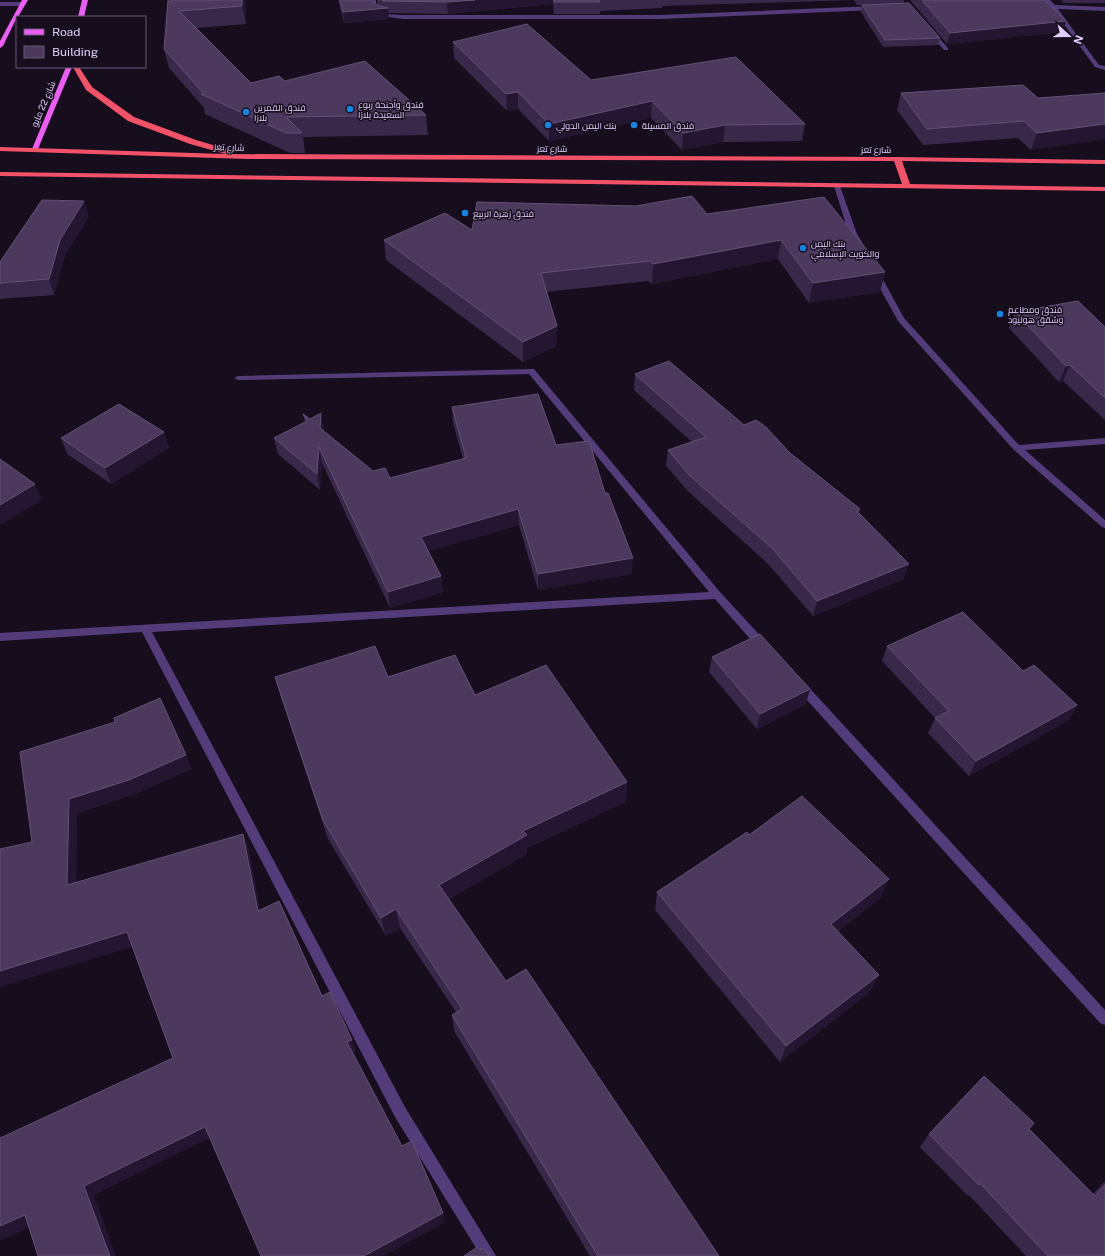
<svg xmlns="http://www.w3.org/2000/svg" width="1105" height="1256" font-family="'Public Sans',Cairo,sans-serif">
	<style>
		.lines { fill: none; stroke-linecap: round; stroke-linejoin: round }
		.minor { fill: #533c79; fill-rule: evenodd }
		.major { fill: #ee5df3; fill-rule: evenodd }
		.highway { fill: #f25268; fill-rule: evenodd }
		.wall { fill: #3a284a }
		.shaded-wall { fill: #241530 }
		.building { fill: #4c395d; stroke: #635176 }
		.poi-dot { fill: #1187e4; stroke: #160d1d; stroke-width: 1.5 }
		.labels { text-anchor: middle; dominant-baseline: central; stroke-width: 3; stroke-linejoin: round; paint-order: stroke }
		.far-street-label { font-size: 9px; fill: #e2cefb; stroke: #160d1d }
		.far-poi-label { font-size: 9px; fill: #e2cefb; stroke: #160d1d; text-anchor: start }
	</style>
	<rect width="100%" height="100%" fill="#160d1d"/>
	<g class="lines">
		<path class="minor" d="M370,0H376V7L384,14L403,15H660L875,6L878,8L875,10L660,19H403L381,16L370,8Z
			M1044,0H1050L1055,5L1105,7V11L1058,9L1099,65L1105,66V70L1095,67L1052,8Z
			M0,2H23L26,4L23,6H0Z
			M928,30H932L948,48V50H944L928,32Z
			M837,184L840,186L857,234L863,244L862,246H856L849,234L834,186Z
			M873,272H879L880,274L904,318L1019,445L1105,438V444L1025,450L1105,520V528L1102,527L1014,450L898,321L872,274Z
			M531,369H534L720,592L767,643L768,646L767,649H759L715,599L152,632L405,1107L496,1256H481L395,1117L142,632L0,641V633L709,592L529,374L238,380L234,378L238,376Z
			M800,681L804,682L1105,1010V1025L1100,1023L796,688L795,685L796,682Z"/>
		<path class="major" d="M22,0H28L18,17H17L3,46L0,48V41Z
			M82,0H88L84,17H78Z
			M66,67H72L38,149L33,150L32,149Z"/>
		<path class="highway" d="M73,67H79L92,87L134,117L196,140L230,150L231,152L228,154L897,157L1105,160V164L902,161L910,184L1105,187V191L0,176V172L902,184L894,161L247,159L0,151V147L226,154L190,144L128,121L86,90Z"/>
	</g>
	<path class="wall" d="M246,0V24L197,28L251,83L285,81L426,115L428,135L303,137L305,153H290L205,114L204,108L169,68L164,49L171,2Z
		M338,0H370L377,5V0H904V3L940,38L938,45L883,47L861,12L862,5H857L854,0L662,6V8L600,11V14H554L553,4L448,14L389,13V19L344,23Z
		M910,0H1044L1066,21L1063,32L947,44Z
		M1061,0H1105V3H1063Z
		M453,42L591,80L805,124L802,141L723,142L682,150L651,118L549,141L518,109L507,111L454,58Z
		M901,93L1038,98L1105,93L1031,150L1018,138L923,145L897,110Z
		M707,214L885,272L880,292L809,303L778,259L652,284L648,281L546,292L557,326L556,346L523,362L386,260L384,240Z
		M89,216L65,255L54,295L0,299V262Z
		M1015,312L1105,327V420L1063,381L1059,382L1009,328Z
		M635,374L744,425L790,453L860,509L859,513L904,579L813,616L769,565L689,492L666,466L668,450L692,442L634,390Z
		M452,407L556,445L605,493L632,574L538,590L519,525L428,551L441,576L443,592L390,608L322,463L320,490L278,454L274,438L305,422L303,414L324,429V431L373,471L390,478L463,459L453,423Z
		M164,432L169,448L111,484L67,454L61,438Z
		M887,646L1023,671L1077,705L1069,720L969,776L928,733L935,718L882,661Z
		M712,657L806,704L757,729L709,672Z
		M275,677H388L475,695L626,802L527,848V854L449,899L506,981L719,1256H590L454,1031L452,1015L456,1012L400,928L386,936L328,839L281,698Z
		M749,835L889,879L880,898L838,931L870,992L780,1062L655,910L657,892Z
		M1029,1129L1093,1194L1105,1181V1256H1026L969,1195L968,1196L920,1147L929,1134Z"/>
	<path class="shaded-wall" d="M242,0H246V24L242,6Z
		M475,0H553V4L448,14L447,2Z
		M388,8L389,19L344,23L343,12Z
		M1066,21L1063,32L947,44L950,33Z
		M518,92V109L507,111L506,94Z
		M652,101L651,118L549,141V124Z
		M1105,124V140L1031,150L1037,133Z
		M725,125L723,142L682,150L683,133Z
		M84,201L89,216L65,255L54,295L49,279L60,240Z
		M781,240L778,259L652,284L653,264Z
		M885,272L880,292L809,303L813,283Z
		M557,326L556,346L523,362V342Z
		M1070,365L1063,381L1059,382L1066,366Z
		M321,413L324,429L323,444L320,428Z
		M164,432L169,448L111,484L105,468Z
		M319,447L322,463L320,490L317,474Z
		M35,484L42,500L0,525V505Z
		M518,509L519,525L423,553L421,537Z
		M633,558L632,574L538,590V574Z
		M909,564L904,579L813,616L817,601Z
		M441,576L443,592L390,608L388,592Z
		M810,689L806,704L757,729L760,714Z
		M1077,705L1069,720L969,776L976,761Z
		M186,755L192,769L136,794L77,814L76,899L67,885L69,799Z
		M627,782L626,802L527,848V854L442,903L439,885L523,831Z
		M243,834L249,848L263,924L258,911Z
		M889,879L880,898L824,941L831,924Z
		M396,909L400,928L386,936L381,918Z
		M127,932L135,946L0,987V971Z
		M879,975L870,992L780,1062L786,1046Z
		M352,1040L356,1052L351,1054L347,1042Z
		M205,1127L212,1137L94,1195L116,1256H110L84,1186Z
		M443,1213L445,1222L384,1256H364Z
		M25,1215L36,1224L0,1241V1226Z"/>
	<path class="building" d="M168,0L171,2V0H242V6L179,11L251,83L279,76L285,81L365,61L426,115L286,117L302,133H286L201,94H204L164,49Z
		M340,0H370L379,6L388,8L343,12Z
		M382,0H475L447,2L383,1Z
		M554,0H599L600,2H554Z
		M922,0H1044L1066,21L950,33Z
		M909,3L940,38L885,40L862,5Z
		M527,24L591,80L736,57L805,124L725,125L683,133L652,101L549,124L518,92L506,94L453,42Z
		M1023,85L1038,98L1105,93V124L1037,133L1024,121L927,129L901,93Z
		M692,196L707,214L824,197L885,272L813,283L781,240L653,264L650,261L541,273L557,326L523,342L384,240L445,213L472,230L477,202L636,206Z
		M42,200L84,201L60,240L49,279L0,283V262Z
		M1078,301L1105,327V398L1070,365L1066,366L1015,312Z
		M669,361L744,425L756,420L766,427L790,453L860,509L857,511L909,564L817,601L773,549L690,476L668,450L706,437L635,374Z
		M538,394L556,445L589,441L605,493H608L633,558L538,574L518,509L421,537L441,576L388,592L319,447L317,474L274,438L307,421L303,414L310,419L321,413L320,428L373,471L385,468L390,478L466,458L452,407Z
		M119,404L164,432L105,468L61,438Z
		M0,459L35,484L0,505Z
		M963,612L1023,671L1034,665L1077,705L976,761L935,718L949,711L887,646Z
		M760,634L810,689L760,714L712,657Z
		M375,646L388,677L455,655L475,695L546,665L627,782L523,831L527,835L439,885L506,981L526,969L719,1256H598L452,1015L462,1009L396,909L381,918L323,820L275,677Z
		M160,698L186,755L129,780L69,799L67,885L243,834L258,911L279,901L322,996L330,992L352,1040L347,1042L402,1146L412,1141L414,1146L443,1213L364,1256H261L205,1127L84,1186L110,1256H38L25,1215L0,1226V1138L173,1058L127,932L0,971V849L32,842L20,752L115,722L114,718Z
		M802,796L889,879L831,924L879,975L786,1046L657,892L747,832L749,835Z
		M984,1076L1034,1123L1029,1129L1095,1196L1105,1185V1256H1048L980,1183L979,1185L929,1134Z
		M477,1247L479,1249H485L489,1256H464Z"/>
	<g class="poi-dot">
		<circle cx="350" cy="109" r="4"/>
		<circle cx="246" cy="112" r="4"/>
		<circle cx="548" cy="125" r="4"/>
		<circle cx="634" cy="125" r="4"/>
		<circle cx="465" cy="213" r="4"/>
		<circle cx="803" cy="248" r="4"/>
		<circle cx="1000" cy="314" r="4"/>
	</g>
	<g class="labels">
		<g class="far-street-label">
			<text transform="translate(43 104) rotate(-67)">شارع 22 مايو</text>
			<text transform="translate(229 147) rotate(2)">شارع تعز</text>
			<text x="552" y="148">شارع تعز</text>
			<text x="876" y="149">شارع تعز</text>
		</g>
		<g class="far-poi-label">
			<text x="358" y="104">فندق وأجنحة ربوع<tspan x="358" dy="10">السعيدة بلازا</tspan></text>
			<text x="254" y="107">فندق القمرين<tspan x="254" dy="10">بلازا</tspan></text>
			<text x="556" y="125">بنك اليمن الدولي</text>
			<text x="642" y="125">فندق المسيلة</text>
			<text x="473" y="213">فندق زهرة الربيع</text>
			<text x="811" y="243">بنك اليمن<tspan x="811" dy="10">والكويت الإسلامي</tspan></text>
			<text x="1008" y="309">فندق ومطاعم<tspan x="1008" dy="10">وشقق هوليود</tspan></text>
		</g>
	</g>
	<rect x="16" y="16" width="130" height="52" fill="#160d1d" stroke="#685a76"/>
	<rect x="24" y="29" width="20" height="6" fill="#ee5df3" stroke="#685a76"/>
	<text x="52" y="36" font-size="12" fill="#e2cefb">Road</text>
	<rect x="24" y="46" width="20" height="12" fill="#4c395d" stroke="#685a76"/>
	<text x="52" y="56" font-size="12" fill="#e2cefb">Building</text>
	<g transform="translate(1069 36) rotate(111)" stroke="#160d1d" stroke-width="3" paint-order="stroke">
	<path d="M0-3L7 15L0 10L-7 15Z" fill="#e2cefb"/>
	<text y="-6" font-size="11" font-weight="bold" text-anchor="middle" fill="#e2cefb">N</text>
	</g>
</svg>
